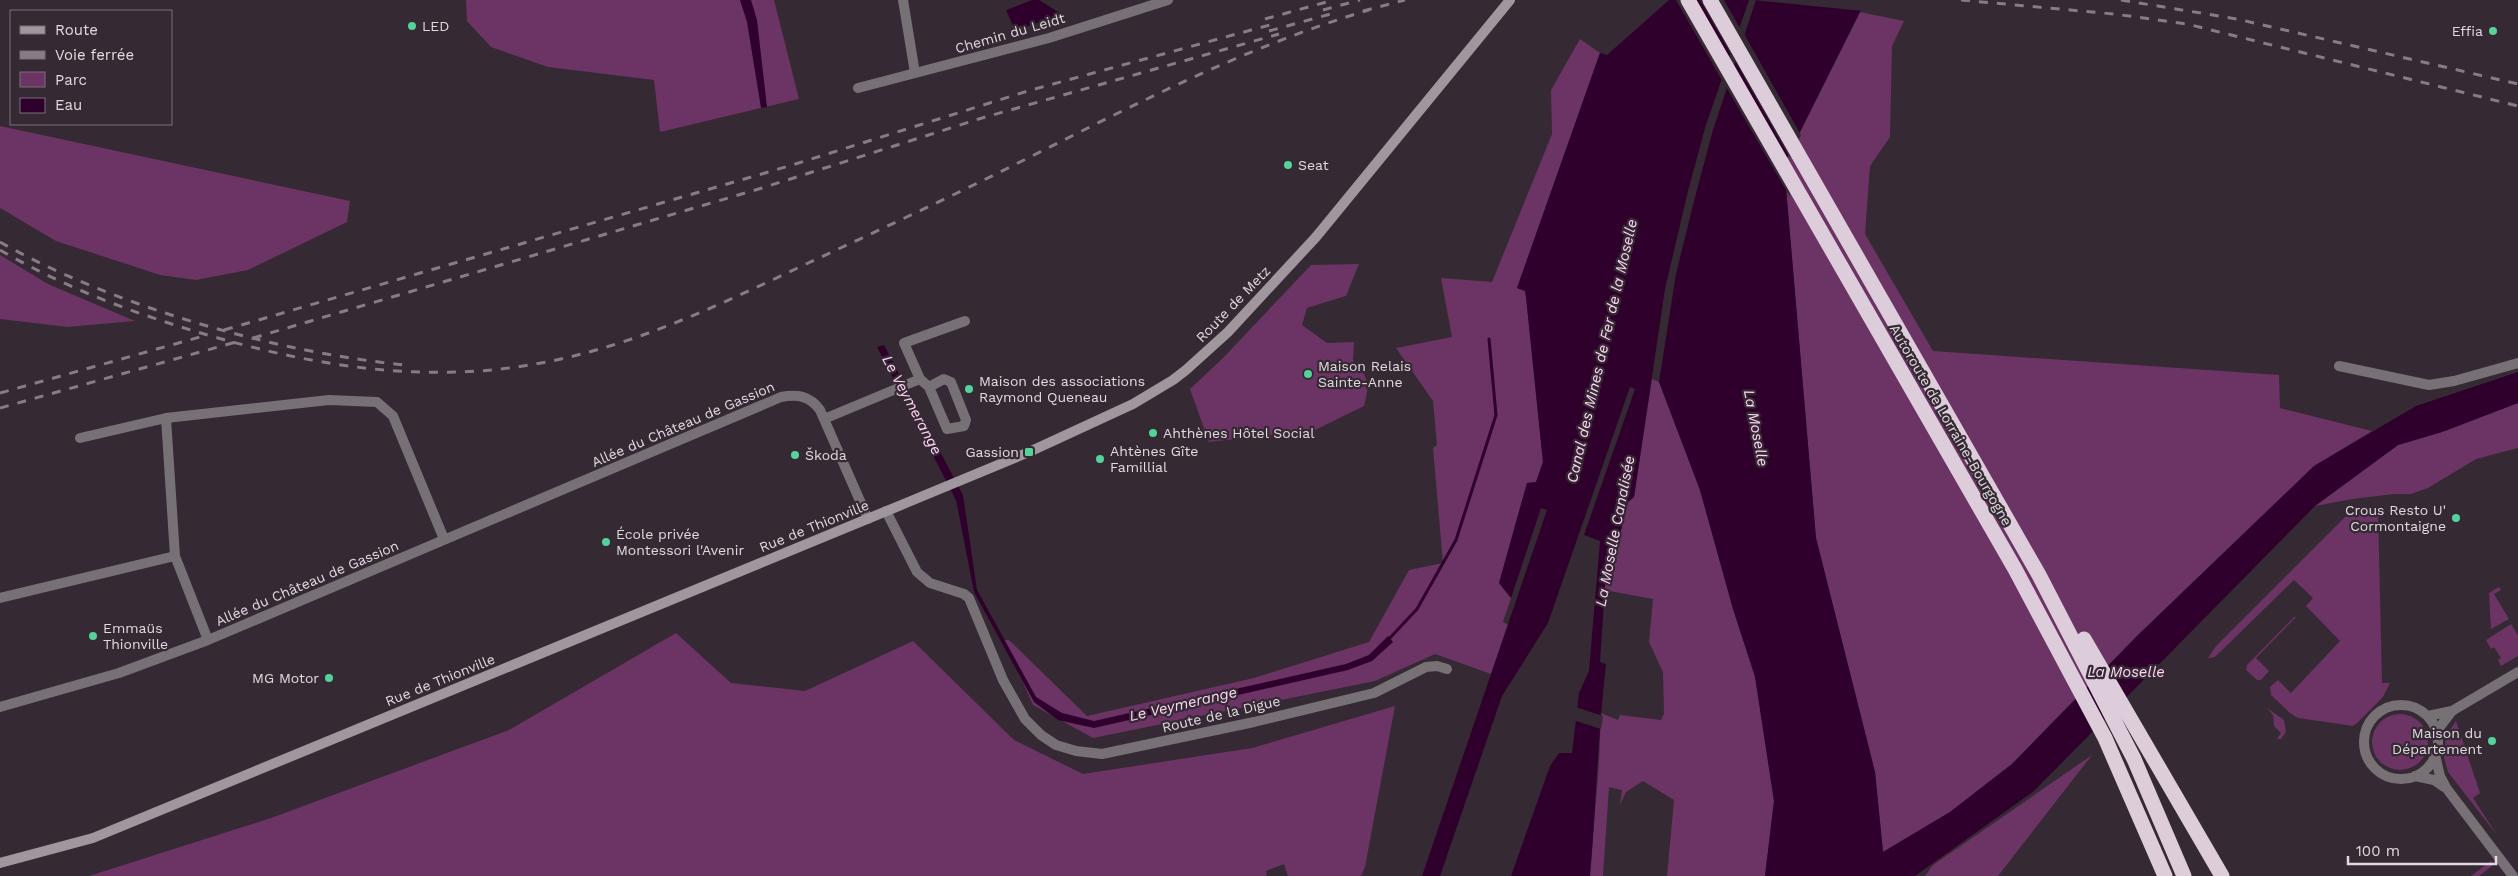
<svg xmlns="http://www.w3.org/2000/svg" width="2518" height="876" font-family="'Work Sans',sans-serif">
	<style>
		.green { fill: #6c3365 }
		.water { fill: #2f002b }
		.pier { fill: #352933 }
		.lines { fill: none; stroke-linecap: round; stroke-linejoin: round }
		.stream { stroke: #2f002b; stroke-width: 3 }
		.minor { stroke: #777075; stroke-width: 10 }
		.secondary { stroke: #a0969e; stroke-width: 10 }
		.motorway { stroke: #ddcdda; stroke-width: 15 }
		.rail { stroke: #877c85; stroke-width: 3; stroke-dasharray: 9 9; stroke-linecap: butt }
		.poi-dot { fill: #53d397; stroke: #352933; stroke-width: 2 }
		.labels { text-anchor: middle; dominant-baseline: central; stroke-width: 4.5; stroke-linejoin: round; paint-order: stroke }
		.poi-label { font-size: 14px; fill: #e1d9df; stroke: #352933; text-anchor: start }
		.street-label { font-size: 14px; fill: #e1d9df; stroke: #352933 }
		.water-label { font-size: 15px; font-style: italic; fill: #fed5f6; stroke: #352933 }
	</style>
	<rect width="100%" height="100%" fill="#352933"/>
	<path class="green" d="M466,0H774L799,99L660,132L654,80L548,67L491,47L467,21Z
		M1860,12L1904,21L1892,46L1890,137L1870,166L1865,234L1933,351L2279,375L2280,408L2372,431L2314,466L2137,636L2012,764L1950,812L1883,852L1875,772L1816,538L1784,164Z
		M1580,39L1600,53L1517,288L1525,291L1526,297L1543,462L1536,482L1527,483L1499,583L1511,598L1503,622L1508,625L1491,674L1435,654L1375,681L1093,738L1033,705L1004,640H1009L1087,716L1254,678L1369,642L1409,570L1443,563L1433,448L1437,445L1433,401L1396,348L1452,337L1441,278L1492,282L1552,134L1551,90Z
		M0,126L350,201L347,222L248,270L196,280L160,275L56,241L0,208Z
		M0,255L48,284L135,321L67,327L0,319Z
		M1359,264L1346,296L1307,308L1302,325L1327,343L1354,342L1353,360C1369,379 1370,382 1364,406L1313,431L1209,442L1190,389L1224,357L1311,265Z
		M1652,379L1659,382L1700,490L1733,609L1755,675L1774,801L1765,876H1667L1674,800L1643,781L1626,792L1620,805L1622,790L1609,787L1603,876H1590L1599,762L1601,713L1618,720L1620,715L1661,720L1664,714L1663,672L1649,642L1653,599L1604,590L1606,572L1617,546L1628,502L1634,497Z
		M2518,403V448L2476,459L2428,488L2411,494H2394L2352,499L2315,506L2398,445L2442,432Z
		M2378,509L2382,683H2390L2383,697L2357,723L2353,726L2298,718L2290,713L2271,695L2270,687L2278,680L2291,693L2340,641L2306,606L2313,598L2294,580L2215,657L2208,658L2216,646L2345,517Z
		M2499,587L2501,590L2494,594L2509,619L2491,629L2489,593Z
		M2294,617H2296L2256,658L2269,671L2261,680H2257L2246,670L2247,665Z
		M2511,624L2518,635V656L2501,666L2498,660L2501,658L2494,647L2491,649L2486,640Z
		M676,633L731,683L805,691L913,641L1014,740L1083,774L1252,748L1395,706L1365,867L1361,876H1288L1284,864L1266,871L1267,876H89L271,818L509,730Z
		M2267,708L2284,720L2286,732L2281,739H2277L2281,733L2274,726L2273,715Z
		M2372 742a28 28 0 1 1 56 0a28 28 0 1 1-56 0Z
		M2456,721L2480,793L2473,798L2497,835L2448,772L2444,757L2446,736Z
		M2092,755L1998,876H1925L1933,865Z
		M2492,860V866L2479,876H2471Z"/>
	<path class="water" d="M740,0H751L757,20L767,107L761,108L747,22Z
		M1032,0H1039L1063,15L1015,30L1006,10Z
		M1669,0H1749L1705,128L1688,191L1665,289L1634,497L1628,502L1617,546L1606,572L1600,662L1606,664C1598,735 1596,805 1590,876H1511L1550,766L1559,753H1572L1579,693L1589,671L1600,541L1584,535L1635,389L1630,387L1548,623L1502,696L1440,876H1422L1547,510L1541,508L1511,598L1499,583L1527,483L1536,482L1543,462L1526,297L1525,291L1517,288L1600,53L1607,55Z
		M1756,0H1866L1784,164L1816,538L1875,772L1883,852L1950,812L2012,764L2137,636L2314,466L2416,406L2518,372V403L2442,432L2398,445L2315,506L2034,791L1915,876H1765L1774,801L1755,677L1733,609L1700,490L1659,382L1676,274L1694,201L1713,130Z
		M884,345L963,495L977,590L1036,697L1062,713L1094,721L1346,664L1369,655L1388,636L1393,642L1372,661L1348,670L1094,728L1058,720L1034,702L974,592L956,500L877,347Z"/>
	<path class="pier" d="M1676,0H1695L1730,62L1723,82Z
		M1700,0H1724L1741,30L1732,56Z
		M1753,0H1869L1863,11Z
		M1743,32L1801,135L1790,158L1734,59Z
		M1732,64L1787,164L1790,197L1725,85Z
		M1575,707L1603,716L1601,729L1573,720Z"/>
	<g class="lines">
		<path class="stream" d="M1388,640L1417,609L1456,540L1496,415L1489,339"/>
		<path class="minor" d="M903,0L915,73
			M858,88L1049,38L1168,0
			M2339,366L2429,385L2454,381L2518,363
			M920,379L929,387L947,429L964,426L966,420L951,382L944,379L929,387
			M166,418L329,400L377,402L393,416L444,539
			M824,419L920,379L904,343L965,321
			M80,438L166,418L175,556L208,640
			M886,511L917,572L930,583L964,594L969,598L1003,680L1025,719L1041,735L1056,745L1076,751L1102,754L1254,722L1374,693L1426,667L1437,666L1447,669
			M0,598L175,556
			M2364 742a37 37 0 1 1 74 0a37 37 0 1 1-74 0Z
			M0,707L119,673L208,640L781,397C798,394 810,396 820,410L868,519
			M2428,716L2452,711L2518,672
			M2436,732L2452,711
			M2435,755L2440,776L2447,789L2513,876
			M2415,776L2434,780L2444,787"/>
		<path class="secondary" d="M0,863L93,838L906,503L1029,452L1133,404L1173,380L1186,370L1228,332L1316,237L1510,0"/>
		<path class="motorway" d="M1688,0L2015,569L2105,738L2165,876
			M1710,0L2039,575L2134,759L2184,876
			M2084,639L2222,876"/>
		<path class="rail" d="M1961,0L2114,14L2187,24L2518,106
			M2121,0L2237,19L2518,84
			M1323,10L1360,0
			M1363,11L1405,0
			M1265,19L1330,1
			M1269,31L1334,13
			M0,242C113,306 277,353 406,365
			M0,250C69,290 141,316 218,338C317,366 420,382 523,366C624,351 715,307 806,264C875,232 944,200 1012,166C1128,108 1244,47 1369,10
			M224,330L789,166L1031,90L1277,23
			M253,338L762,188L982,118L1279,34
			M0,393L207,335
			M0,408L236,342"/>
	</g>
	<g class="poi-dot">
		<circle cx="412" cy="26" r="5"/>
		<circle cx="2493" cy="31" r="5"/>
		<circle cx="1288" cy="165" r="5"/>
		<circle cx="1308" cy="374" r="5"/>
		<circle cx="969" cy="389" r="5"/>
		<circle cx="1153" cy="433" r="5"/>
		<rect x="1024" y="447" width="10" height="10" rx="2.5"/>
		<circle cx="795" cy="455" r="5"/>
		<circle cx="1100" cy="459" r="5"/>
		<circle cx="2456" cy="518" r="5"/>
		<circle cx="606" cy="542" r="5"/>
		<circle cx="93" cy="636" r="5"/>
		<circle cx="329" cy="678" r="5"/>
		<circle cx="2492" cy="741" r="5"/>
	</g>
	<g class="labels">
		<g class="poi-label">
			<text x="422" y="26">LED</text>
			<text x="2483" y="31" text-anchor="end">Effia</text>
			<text x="1298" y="165">Seat</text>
			<text x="1318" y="366">Maison Relais<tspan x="1318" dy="16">Sainte-Anne</tspan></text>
			<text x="979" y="381">Maison des associations<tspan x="979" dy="16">Raymond Queneau</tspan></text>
			<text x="1163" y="433">Ahthènes Hôtel Social</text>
			<text x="1110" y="451">Ahtènes Gîte<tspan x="1110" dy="16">Famillial</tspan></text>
			<text x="1019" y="452" text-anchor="end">Gassion</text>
			<text x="805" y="455">Škoda</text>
			<text x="2446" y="510" text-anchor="end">Crous Resto U'<tspan x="2446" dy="16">Cormontaigne</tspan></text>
			<text x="616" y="534">École privée<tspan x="616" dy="16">Montessori l'Avenir</tspan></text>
			<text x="103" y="628">Emmaüs<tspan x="103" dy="16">Thionville</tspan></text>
			<text x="319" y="678" text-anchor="end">MG Motor</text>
			<text x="2482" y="733" text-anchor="end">Maison du<tspan x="2482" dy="16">Département</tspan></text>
		</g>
		<g class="street-label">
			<text transform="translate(1010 33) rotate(-16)">Chemin du Leidt</text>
			<text transform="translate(1233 304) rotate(-46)">Route de Metz</text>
			<text transform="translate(683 424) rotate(-23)">Allée du Château de Gassion</text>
			<text transform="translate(1951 425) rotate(60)">Autoroute de Lorraine-Bourgogne</text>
			<text transform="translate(814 526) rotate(-22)">Rue de Thionville</text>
			<text transform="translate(307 583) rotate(-23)">Allée du Château de Gassion</text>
			<text transform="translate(440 680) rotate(-22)">Rue de Thionville</text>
			<text transform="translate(1221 714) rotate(-13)">Route de la Digue</text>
		</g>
		<g class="water-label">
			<text transform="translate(1602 351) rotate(-77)">Canal des Mines de Fer de la Moselle</text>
			<text transform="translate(912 405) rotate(62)">Le Veymerange</text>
			<text transform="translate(1756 428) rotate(79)">La Moselle</text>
			<text transform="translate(1615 531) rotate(-79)">La Moselle Canalisée</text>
			<text x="2126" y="672">La Moselle</text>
			<text transform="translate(1183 704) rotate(-13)">Le Veymerange</text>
		</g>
	</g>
	<rect x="10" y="10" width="162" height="115" fill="#352933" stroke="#7a6f78"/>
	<rect x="20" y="26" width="25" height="8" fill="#a0969e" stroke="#7a6f78"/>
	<text x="55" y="35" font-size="15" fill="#e1d9df">Route</text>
	<rect x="20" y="51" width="25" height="8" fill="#877c85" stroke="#7a6f78"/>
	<text x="55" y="60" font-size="15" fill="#e1d9df">Voie ferrée</text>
	<rect x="20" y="72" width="25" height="15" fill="#6c3365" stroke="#7a6f78"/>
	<text x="55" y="85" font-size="15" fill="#e1d9df">Parc</text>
	<rect x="20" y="98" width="25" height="15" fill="#2f002b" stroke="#7a6f78"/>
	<text x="55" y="110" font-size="15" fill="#e1d9df">Eau</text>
	<path d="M2348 856v8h148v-8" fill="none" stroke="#e1d9df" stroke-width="2.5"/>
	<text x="2356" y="856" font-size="15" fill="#e1d9df" stroke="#352933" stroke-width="4" paint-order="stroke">100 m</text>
</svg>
